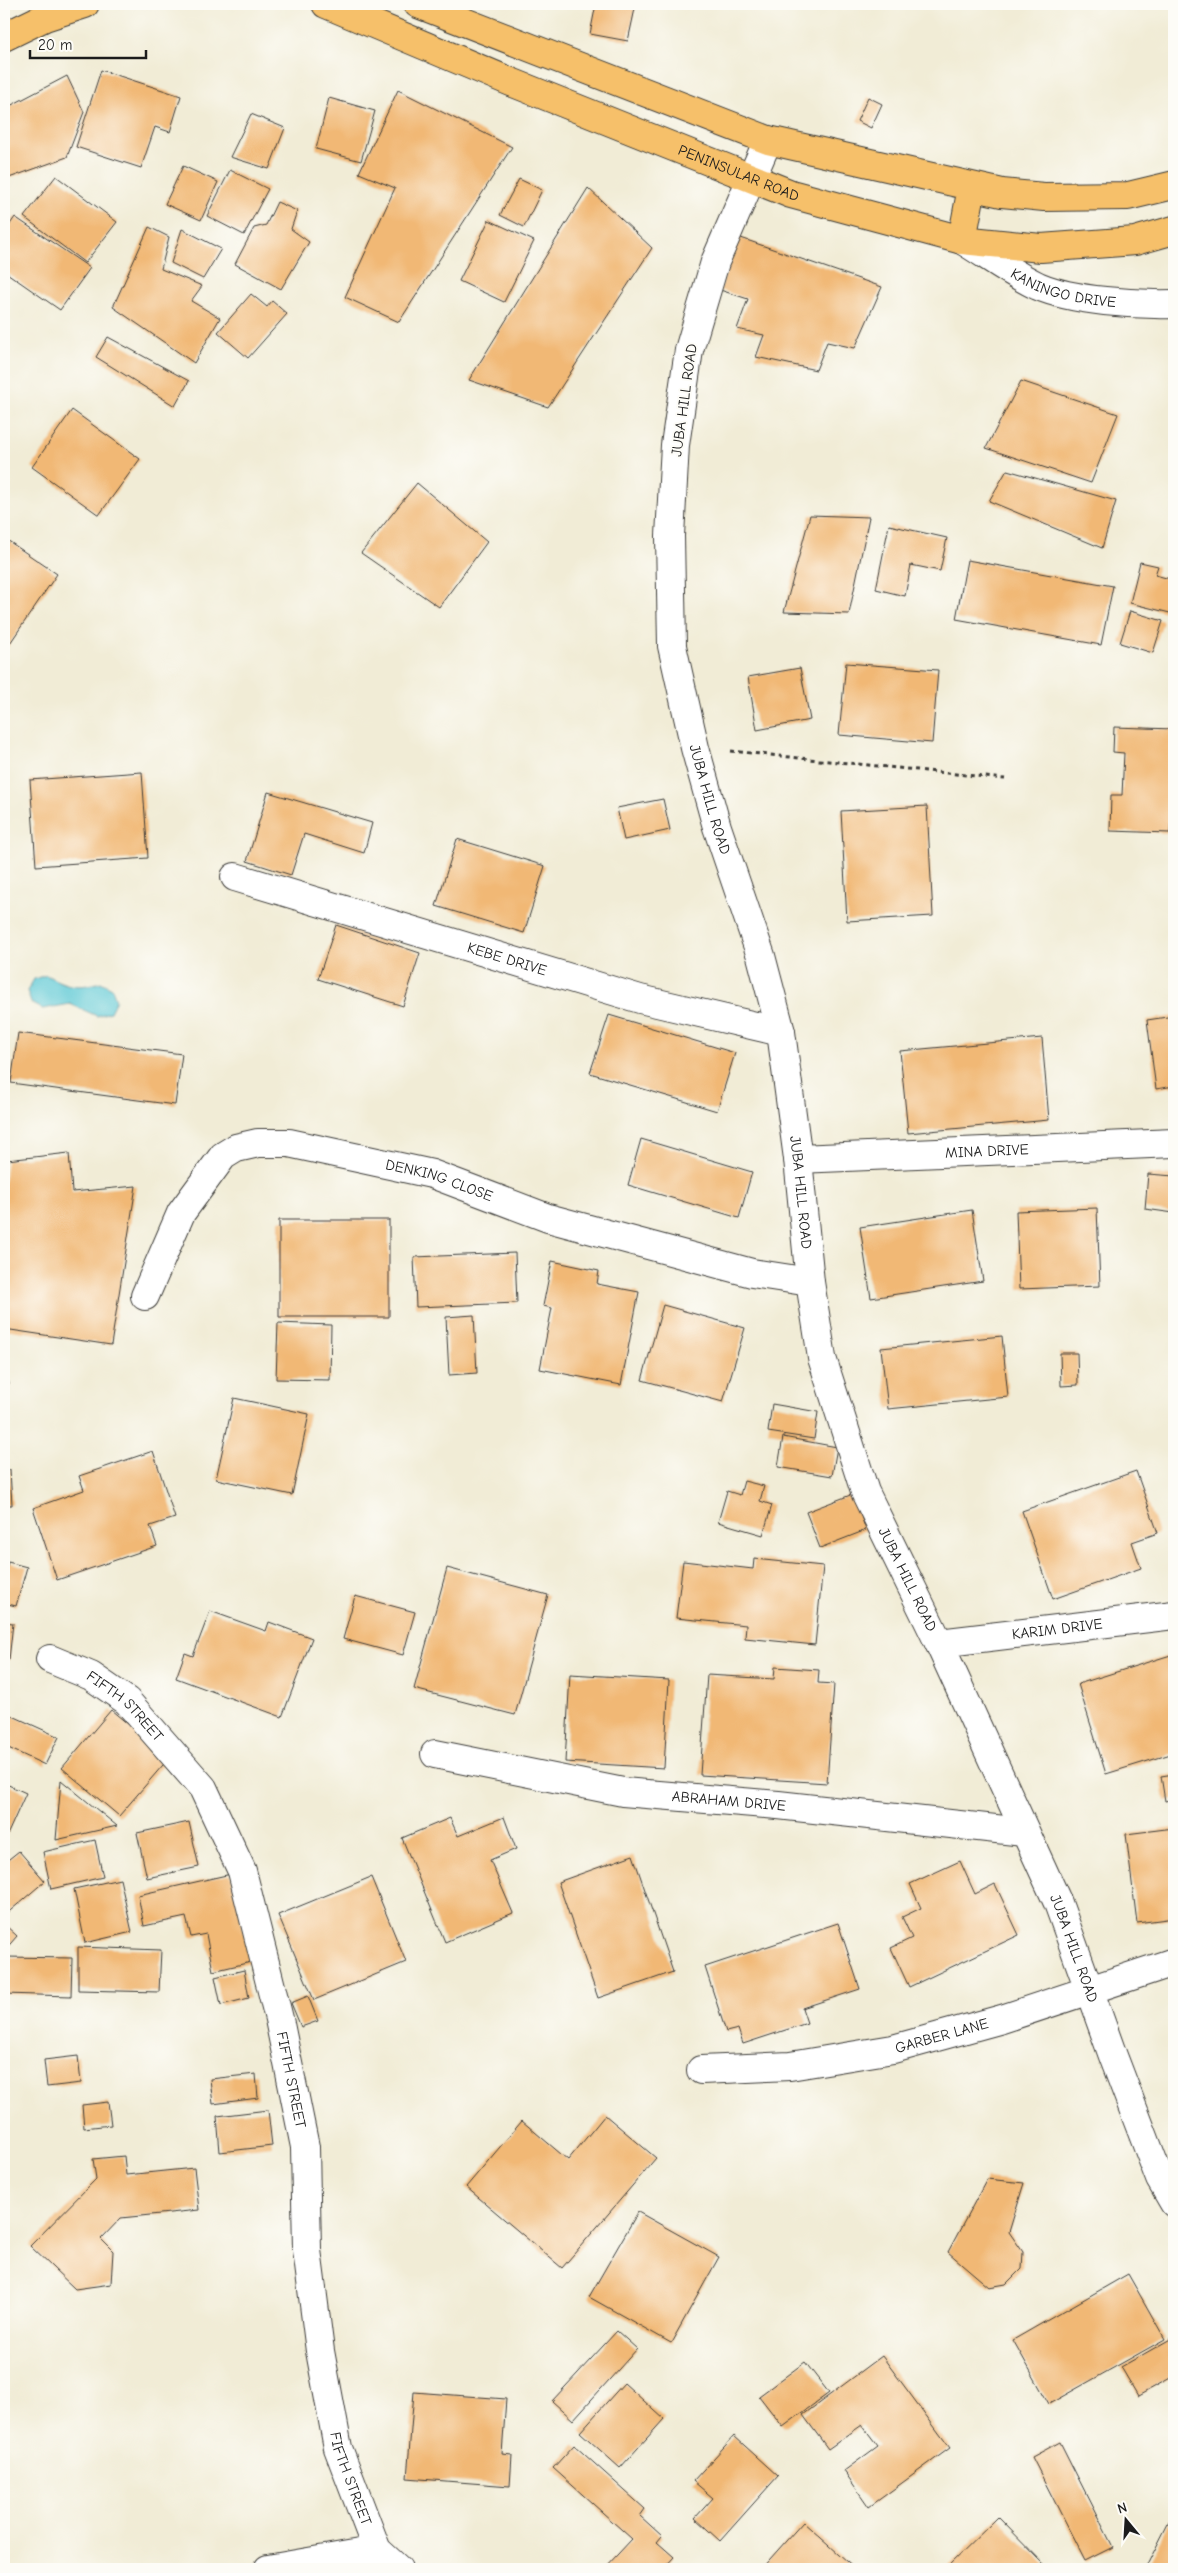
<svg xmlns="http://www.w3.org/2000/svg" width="1178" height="2573" font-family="'Comic Neue',sans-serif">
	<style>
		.water { fill: #5dc9d5; stroke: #3c7278 }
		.building { fill: #f1b874 }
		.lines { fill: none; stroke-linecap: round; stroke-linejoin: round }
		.minor-casing { stroke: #3c3b38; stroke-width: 30 }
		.major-casing { stroke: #3c3b38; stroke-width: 30 }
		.path { stroke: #3c3b38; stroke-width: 3; stroke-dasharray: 4 4; stroke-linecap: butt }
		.minor { stroke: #fff; stroke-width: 28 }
		.major { stroke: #f6c06b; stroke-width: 28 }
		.labels { text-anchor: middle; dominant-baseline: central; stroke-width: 4; stroke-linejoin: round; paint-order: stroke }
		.street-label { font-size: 15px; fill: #1c1c1c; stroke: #fdfcf7 }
	</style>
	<rect width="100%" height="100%" fill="#fdfcf7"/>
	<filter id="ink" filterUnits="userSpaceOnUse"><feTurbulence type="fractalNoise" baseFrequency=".02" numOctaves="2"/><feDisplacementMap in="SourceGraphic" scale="10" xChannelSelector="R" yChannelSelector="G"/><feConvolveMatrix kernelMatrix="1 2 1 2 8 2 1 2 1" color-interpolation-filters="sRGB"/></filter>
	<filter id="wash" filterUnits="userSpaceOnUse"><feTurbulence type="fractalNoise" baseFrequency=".0096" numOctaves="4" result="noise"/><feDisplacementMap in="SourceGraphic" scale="20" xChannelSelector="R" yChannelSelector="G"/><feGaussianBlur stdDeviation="1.12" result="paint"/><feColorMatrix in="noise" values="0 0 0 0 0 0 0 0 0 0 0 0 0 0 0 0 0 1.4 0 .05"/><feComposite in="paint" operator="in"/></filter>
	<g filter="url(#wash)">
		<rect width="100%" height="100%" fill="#f1ecd6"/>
		<path class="water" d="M46,975C67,986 77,989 101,982L112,988L116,1000L110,1012L97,1016L70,1004L43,1009L31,1003L27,991L34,979Z"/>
		<g id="blocks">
			<path class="building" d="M596,4H636L628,41L590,34Z
				M101,70L181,96L170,132L155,127L141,168L76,147Z
				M67,76L84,112L67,157L9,178L4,182V109Z
				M398,90L512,147L399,322L345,297L395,188L359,173Z
				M868,97L882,104L871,128L857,121Z
				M329,98L375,111L361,161L316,149Z
				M251,114L285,128L269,169L230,157Z
				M183,166L218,182L201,220L165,204Z
				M230,170L268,189L244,235L207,216Z
				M56,176L117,222L85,263L24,217Z
				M519,179L542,190L524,227L500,215Z
				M588,188L652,248L548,407L469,380Z
				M277,202L297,211L291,229L309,242L281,289L235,264L254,228L266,225Z
				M15,217L90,268L60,310L4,271V233Z
				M489,220L534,241L504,302L459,281Z
				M149,227L169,237L161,269L202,286L191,301L220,318L194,363L113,307Z
				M182,229L221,249L203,279L171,263Z
				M738,237L882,287L855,348L827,342L816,370L756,357L764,335L737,329L748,299L720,290Z
				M251,294L267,307L272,301L287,314L248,358L218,332Z
				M108,337L189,381L175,406L96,357Z
				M1021,381L1118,414L1091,483L986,448Z
				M72,410L140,459L99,515L32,467Z
				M1007,470L1116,501L1102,548L989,501Z
				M417,483L487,542L439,607L361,553Z
				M810,515L869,517L849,614L784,612Z
				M889,525L947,538L940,571L911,565L905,596L876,589Z
				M7,540L57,574L4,652V545Z
				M967,560L1113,586L1101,645L956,619Z
				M1140,562L1158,566L1155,575L1174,580V614L1130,603Z
				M1130,611L1163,621L1153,653L1120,643Z
				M846,663L938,670L932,743L839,735Z
				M800,668L810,720L757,730L748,677Z
				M1114,727L1174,729V793H1172L1170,833L1110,831L1111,795H1122L1124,753L1113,752Z
				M142,772L148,858L36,866L30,780Z
				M268,792L372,823L364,853L304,834L291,875L247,861Z
				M663,799L670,830L624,840L617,808Z
				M927,806L933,916L847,921L841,811Z
				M457,839L545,866L524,933L436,906Z
				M336,925L420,953L403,1006L318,979Z
				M609,1015L735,1053L717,1111L590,1073Z
				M1174,1016V1086L1156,1089L1147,1020Z
				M18,1033L182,1054L175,1105L11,1083Z
				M1042,1038L1049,1120L908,1133L900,1051Z
				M641,1139L752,1172L739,1218L628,1185Z
				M69,1153L72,1192L136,1186L111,1345L4,1329V1182L7,1160Z
				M1148,1174L1174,1176V1213L1145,1209Z
				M1097,1208L1100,1286L1019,1289L1016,1211Z
				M972,1210L983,1281L871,1298L860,1227Z
				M279,1220H389V1317H279Z
				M515,1253L517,1303L416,1307L414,1257Z
				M552,1261L599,1271L597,1284L639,1292L621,1385L540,1369L552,1308L543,1306Z
				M663,1305L745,1328L723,1402L642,1380Z
				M474,1315L477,1373L449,1375L446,1317Z
				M278,1323L331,1325L330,1380L276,1379Z
				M1002,1336L1008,1397L888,1409L881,1348Z
				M1060,1353H1077L1078,1385L1061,1386Z
				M4,1355L9,1384L4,1385Z
				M234,1398L309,1414L292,1495L216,1479Z
				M772,1404L818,1412L814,1439L768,1432Z
				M783,1437L837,1447L832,1476L778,1467Z
				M153,1451L175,1518L150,1526L157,1546L57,1580L33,1508L84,1490L79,1476Z
				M4,1470H10L12,1505H4Z
				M1136,1471L1158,1533L1132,1542L1141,1568L1053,1599L1022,1511Z
				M744,1481L764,1486L760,1501L772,1505L763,1535L718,1522L727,1491L740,1495Z
				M853,1494L866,1530L820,1548L806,1512Z
				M754,1559L823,1566L815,1645L745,1638L746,1625L676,1618L683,1561L753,1569Z
				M8,1562L27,1567L16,1606L4,1603V1577Z
				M447,1568L548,1595L515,1715L414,1689Z
				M355,1596L415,1612L403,1655L343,1639Z
				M210,1611L266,1631L269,1622L312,1638L282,1717L176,1678L185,1653L193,1656Z
				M4,1622L13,1623L9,1660L4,1659Z
				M1174,1654V1753L1106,1774L1078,1684Z
				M775,1667L819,1670L818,1683L834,1684L827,1783L700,1775L707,1675L774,1679Z
				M570,1674L669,1680L664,1768L565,1762Z
				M111,1710L169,1758L119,1816L62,1768Z
				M4,1712L59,1737L45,1765L4,1746Z
				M1174,1774V1799L1165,1801L1161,1776Z
				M61,1780L117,1826L56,1840Z
				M4,1783L26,1793L4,1842Z
				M504,1817L516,1849L490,1860L513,1913L445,1942L402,1838L450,1818L458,1836Z
				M189,1822L199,1867L147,1878L137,1833Z
				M1174,1828V1918L1137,1923L1126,1834Z
				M95,1840L103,1877L51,1889L43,1852Z
				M19,1851L45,1881L4,1916V1863Z
				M633,1855L673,1972L598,1998L558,1882Z
				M960,1861L975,1894L995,1884L1019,1935L909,1987L891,1948L912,1938L902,1917L921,1908L910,1884Z
				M231,1874L251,1962L213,1971L206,1934L191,1937L186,1917L144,1926L138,1895Z
				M371,1877L406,1962L314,2000L278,1915Z
				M120,1879L132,1932L85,1943L74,1889Z
				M838,1923L860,1989L802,2008L807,2023L743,2044L738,2029L726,2032L705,1967Z
				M4,1924L17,1936L4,1951Z
				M78,1947L161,1950L159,1992L78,1990Z
				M4,1957L72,1958L71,1996L4,1994Z
				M244,1970L249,1998L221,2005L215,1977Z
				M308,1996L318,2021L301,2027L291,2003Z
				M78,2056L81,2083L47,2087L44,2060Z
				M256,2074L258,2098L213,2104L210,2079Z
				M108,2102L111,2125L84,2128L82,2105Z
				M268,2110L272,2146L220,2152L217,2116Z
				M605,2115L656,2158L562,2268L466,2187L522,2121L568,2160Z
				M124,2156L126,2175L194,2168L199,2210L121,2218L101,2239L113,2251L111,2284L75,2289L30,2246L96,2179L93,2159Z
				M987,2179L1024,2183L1009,2232L1023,2252L1022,2268L1006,2284L989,2287L948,2252Z
				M638,2212L719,2257L671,2343L589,2297Z
				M1128,2274L1165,2339L1049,2404L1013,2340Z
				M617,2331L637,2349L573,2420L552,2401Z
				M1174,2337V2376L1138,2396L1121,2367Z
				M882,2356L950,2448L869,2507L844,2471L878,2446L862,2425L828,2449L803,2415Z
				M805,2362L829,2393L783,2427L759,2396Z
				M624,2383L664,2419L620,2468L580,2432Z
				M414,2392L506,2399L502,2454L512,2455L510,2486L407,2478Z
				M734,2436L778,2476L720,2541L695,2518L713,2498L693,2481Z
				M1060,2442L1113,2547L1085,2561L1032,2457Z
				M574,2445L645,2509L640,2516L662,2536L657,2542L674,2557L663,2569H604L632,2539L553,2468Z
				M1174,2512V2569H1145Z
				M998,2517L1046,2566L1042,2569H945Z
				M803,2522L856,2569H761Z"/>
		</g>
	</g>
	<g filter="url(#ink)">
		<use href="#blocks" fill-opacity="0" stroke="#3c3b38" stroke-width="1"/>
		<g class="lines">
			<defs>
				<g id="minor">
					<path id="s1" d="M768,140L715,262L689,350L675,445L670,536L672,646L695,748L717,827L761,956L781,1032L798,1159L810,1282L822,1358L865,1492L939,1643L1058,1903L1113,2056L1160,2179L1174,2203"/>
					<path id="s2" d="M962,240C987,255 1012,274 1038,286C1073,301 1136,305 1174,304"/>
					<path id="s3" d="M235,877L640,999L781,1032"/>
					<path id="s4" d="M798,1159L1174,1143"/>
					<path id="s5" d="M145,1296L181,1213L223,1156L236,1148L258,1143H289L432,1174L548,1218L752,1273L810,1282"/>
					<path id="s6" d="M939,1643L1174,1615"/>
					<path id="s7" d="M50,1659L91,1676L127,1701L203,1788L242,1871L279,2019L305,2147L307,2250L320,2351L338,2448L377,2550L398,2569"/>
					<path id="s8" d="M435,1754L623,1792L778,1805L1024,1832"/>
					<path id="s9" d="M701,2070L790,2066L893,2049L1002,2019L1174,1962"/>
					<path d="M268,2569L377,2550"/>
				</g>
				<g id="major">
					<path id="s10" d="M326,4L511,82L791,194L962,240L1041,248L1135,241L1174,230"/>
					<path d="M418,4L768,140L1002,193L1044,197L1128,196L1174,185"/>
					<path d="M4,37L45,17L85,4"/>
					<path d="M962,240L972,187"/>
				</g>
			</defs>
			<use href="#minor" class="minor-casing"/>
			<use href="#major" class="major-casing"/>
			<path class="path" d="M731,751L1005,779"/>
			<use href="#minor" class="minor"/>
			<use href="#major" class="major"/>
		</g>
	</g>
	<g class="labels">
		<g class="street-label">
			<text stroke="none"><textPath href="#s10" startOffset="446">PENINSULAR ROAD</textPath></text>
			<text stroke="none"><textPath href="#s2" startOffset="114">KANINGO DRIVE</textPath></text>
			<text transform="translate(684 400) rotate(-82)">JUBA HILL ROAD</text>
			<text stroke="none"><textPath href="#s1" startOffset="680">JUBA HILL ROAD</textPath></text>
			<text stroke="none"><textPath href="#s3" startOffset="284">KEBE DRIVE</textPath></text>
			<text stroke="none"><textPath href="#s4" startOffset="189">MINA DRIVE</textPath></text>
			<text stroke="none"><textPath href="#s5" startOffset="385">DENKING CLOSE</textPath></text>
			<text stroke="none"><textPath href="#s1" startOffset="1085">JUBA HILL ROAD</textPath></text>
			<text stroke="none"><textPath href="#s1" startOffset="1490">JUBA HILL ROAD</textPath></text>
			<text stroke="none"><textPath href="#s6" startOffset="119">KARIM DRIVE</textPath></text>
			<text stroke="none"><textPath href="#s7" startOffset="90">FIFTH STREET</textPath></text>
			<text stroke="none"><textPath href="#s8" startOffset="298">ABRAHAM DRIVE</textPath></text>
			<text stroke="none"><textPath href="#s1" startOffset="1895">JUBA HILL ROAD</textPath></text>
			<text stroke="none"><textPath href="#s9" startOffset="244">GARBER LANE</textPath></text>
			<text stroke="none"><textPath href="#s7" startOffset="510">FIFTH STREET</textPath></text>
			<text stroke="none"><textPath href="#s7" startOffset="915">FIFTH STREET</textPath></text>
		</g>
	</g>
	<rect width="1178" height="2573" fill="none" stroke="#fdfcf7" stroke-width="20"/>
	<g transform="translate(1126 2520) rotate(342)" stroke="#fdfcf7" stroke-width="4" paint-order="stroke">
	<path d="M0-4L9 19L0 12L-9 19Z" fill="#1c1c1c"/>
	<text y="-8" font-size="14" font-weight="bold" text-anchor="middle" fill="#1c1c1c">N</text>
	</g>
	<path d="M30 50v8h116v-8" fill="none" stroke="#1c1c1c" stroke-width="2.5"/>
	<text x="38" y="50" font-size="15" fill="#1c1c1c" stroke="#fdfcf7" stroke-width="4" paint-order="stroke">20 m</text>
</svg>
